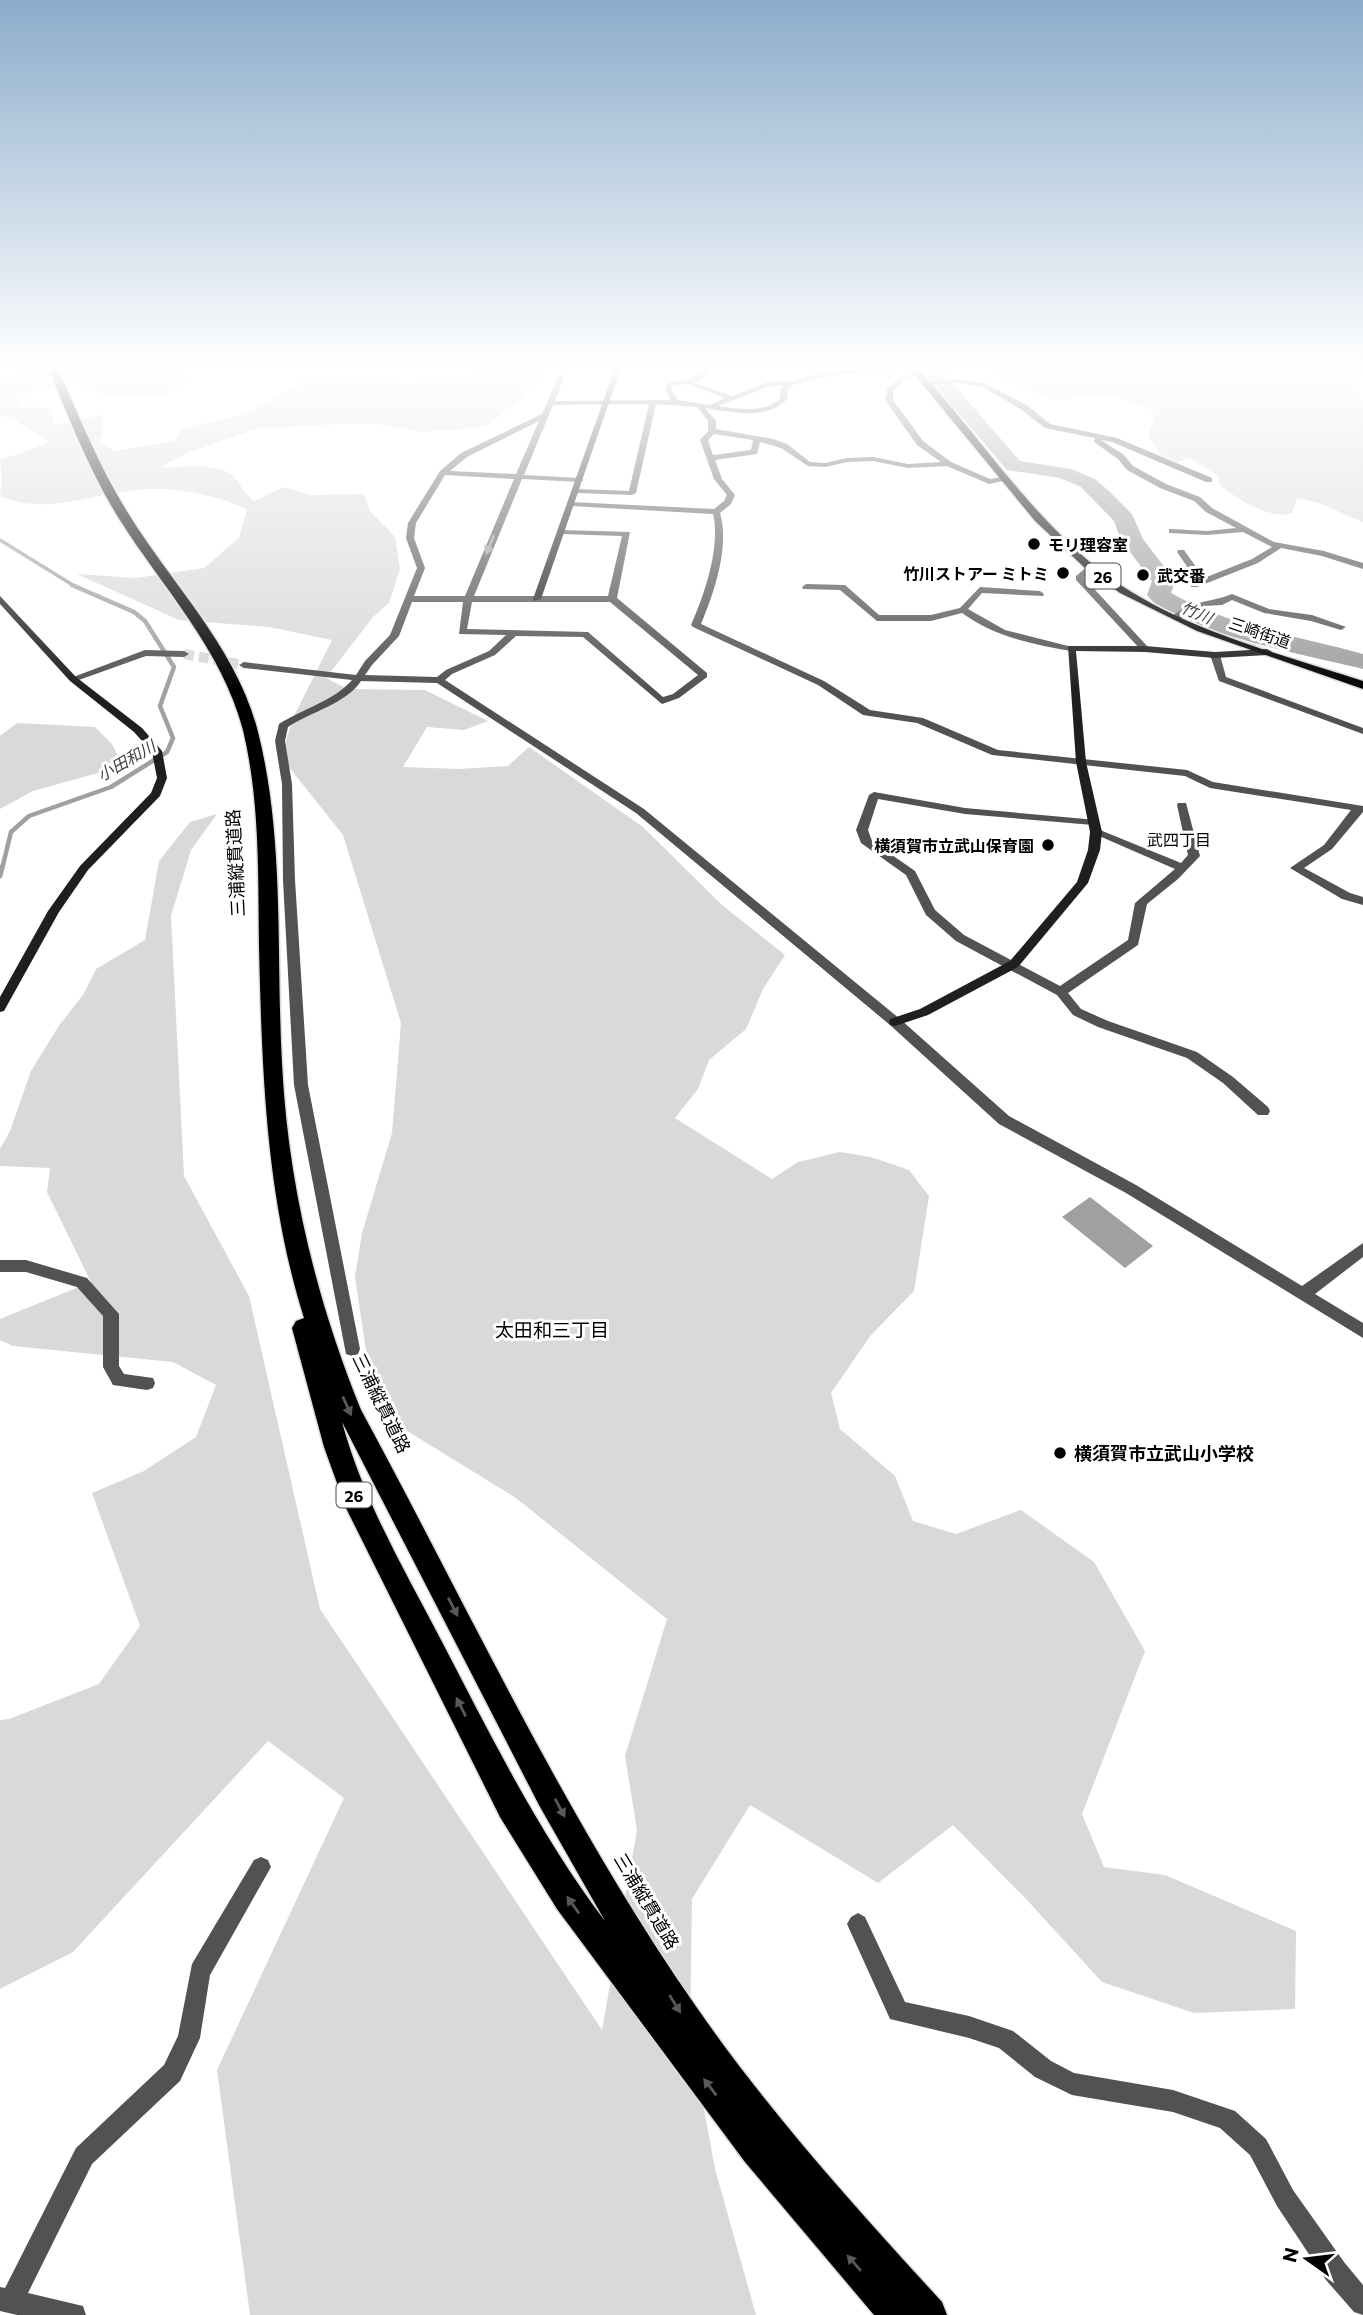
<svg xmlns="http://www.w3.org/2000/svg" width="1363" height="2315" font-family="Commissioner,'Noto Sans JP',sans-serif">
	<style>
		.green { fill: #d9d9d9 }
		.water { fill: #a0a0a0 }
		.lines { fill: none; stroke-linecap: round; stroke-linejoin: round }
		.stream-far2 { stroke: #a0a0a0; stroke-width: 3.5 }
		.stream-far1 { stroke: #a0a0a0; stroke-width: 4.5 }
		.stream { stroke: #a0a0a0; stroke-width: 5 }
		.river { fill: #a0a0a0; fill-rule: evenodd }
		.street-tunnel { stroke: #d9d9d9; stroke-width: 10; stroke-dasharray: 10 5; stroke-linecap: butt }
		.primary-casing { stroke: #dbdbdb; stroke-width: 3 }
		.highway-casing { stroke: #dbdbdb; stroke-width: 3 }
		.street { fill: #525252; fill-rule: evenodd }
		.secondary { fill: #1f1f1f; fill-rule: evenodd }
		.primary { fill: #000; fill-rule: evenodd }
		.highway { fill: #000; fill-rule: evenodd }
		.oneway { fill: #979797 }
		.oneway2 { fill: #595959 }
		.poi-dot { fill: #000; stroke: #fff; stroke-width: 2.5 }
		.labels { text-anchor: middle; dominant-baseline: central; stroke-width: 6; stroke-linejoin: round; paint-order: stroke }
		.far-poi-label { font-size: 16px; font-weight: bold; fill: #000; stroke: #fff; text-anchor: start }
		.shield { fill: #fff; stroke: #4c4c4c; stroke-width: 2 }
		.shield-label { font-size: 16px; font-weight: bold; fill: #000 }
		.far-water-label { font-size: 16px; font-style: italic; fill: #414141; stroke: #fff }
		.far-street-label { font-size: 16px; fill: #000; stroke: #fff }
		.far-neighbourhood-label { font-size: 16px; fill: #000; stroke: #fff }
		.street-label { font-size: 18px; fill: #000; stroke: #fff }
		.poi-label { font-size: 18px; font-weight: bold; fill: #000; stroke: #fff; text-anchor: start }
		.neighbourhood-label { font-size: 19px; fill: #000; stroke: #fff }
	</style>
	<rect width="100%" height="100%" fill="#fff"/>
	<path class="green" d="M30,368H59L110,374L123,368H176L194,381L159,397L99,394L72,381L17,396L20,407L51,408L54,425L102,415L103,433L99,441L114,451L174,441L183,428L238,416L262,406L316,374L333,378L413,384L505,369L543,374L520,399L489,424L475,428L424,432L377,424H339L257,429L187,453L161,467C182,469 216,461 233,476C241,484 244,494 254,501L284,487L311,495L364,494L370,511L395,537L400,569L389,603L373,617L326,678L348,689L425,690L488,721L464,730L427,727L403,767L459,769L508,766L529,747L643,827L722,905L785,955L763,989L746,1029L709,1060L698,1089L675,1118L772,1179L798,1162L840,1152L871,1157L909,1170L929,1196L914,1291L871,1335L831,1393L840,1429L895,1476L913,1521L956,1534L1021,1510L1094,1562L1145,1651L1082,1814L1104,1867L1165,1875L1296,1931L1295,2009L1194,2013L1102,1982L1027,1900L953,1825L878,1883L750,1805L692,1899L690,2033L715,2169L756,2315H250L217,2070L344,1798L268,1741L73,1952L0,1989V1720L9,1719L99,1684L140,1626L92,1493L144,1471L196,1437L216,1385L173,1362L13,1346L0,1340V1319L91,1282L47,1192L50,1168L0,1166V1149L10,1131L31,1071L58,1027L83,995L96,969L145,940L159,861L190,822L217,814L191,850L171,916L184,1176L249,1296L320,1609L602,2030L637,1830L625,1756L667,1619L516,1498L391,1421L367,1357L355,1277L362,1233L392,1133L401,1023L343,835L281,757L293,718L332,640L269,627L179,620L77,574L136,578L204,568L239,538L247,509C220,497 178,487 148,489C98,491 48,517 0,496L2,478L0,460L51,442L13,419L0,415V380Z
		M993,368H1363V374L1357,378L1360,400H1363V522L1319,503L1297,498L1292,513C1271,520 1236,499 1220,485L1219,477L1191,458L1176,462L1161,455L1148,435L1155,417L1151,409L1111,394L1056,400L1042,397L1001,377Z
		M17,723L95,727L112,744L123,766L33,791L0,809V736Z"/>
	<path class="water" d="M1090,1197L1153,1246L1125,1268L1062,1217Z"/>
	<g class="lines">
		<path class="stream-far2" d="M0,540L76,587"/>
		<path class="stream-far1" d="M2,869L11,832L29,816L111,787L167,752L173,738L160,706L174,667L145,621L134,612L72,585"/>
		<path class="stream" d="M0,876L2,867"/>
		<path class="river" d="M930,368H948L946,376L1020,461L1071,469L1095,479L1109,491L1132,514L1143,539L1175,581L1171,593C1231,627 1298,636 1363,654V669C1319,658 1171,630 1147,595L1152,581L1121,540L1114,521L1081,487L1060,478L1007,470L931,381L928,377Z"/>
		<path class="street-tunnel" d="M184,654L244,665"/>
		<defs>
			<path id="primary" d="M909,368H918C976,433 1024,506 1091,563C1166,626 1272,651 1363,681V689L1197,631L1120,593L1086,569L1035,521Z"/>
			<path id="highway" d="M48,368H58C79,417 100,468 128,513C172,585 237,648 258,732C285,839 276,955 282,1064C288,1184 316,1299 361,1410C469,1609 565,1818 695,2005C768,2111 855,2207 942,2302L947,2315H874L745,2162L557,1909L500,1817L346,1508L324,1447L292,1328L296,1321L304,1318C266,1197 262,1072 259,946C258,874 260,801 243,730C222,649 161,586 118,517C89,470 69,418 48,368ZM342,1422L539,1805L605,1921C539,1834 491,1736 441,1640C404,1569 363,1500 342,1422Z"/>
		</defs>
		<use href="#primary" class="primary-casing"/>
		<use href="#highway" class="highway-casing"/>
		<path class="street" d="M562,368H568L555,401L671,400L665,389L668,383L690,379L705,368H712L704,378L694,383L732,396L768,382L790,381L823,372L868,368H911L823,377L795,384L787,390L788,398C769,421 731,412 705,408L716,421V429L773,439L787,444L810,462L825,463L847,458L873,457L908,464L941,462L917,445L885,400L887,389L902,376L920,373V375L906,379L893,390V400L923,441L951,462L990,479L1008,476V480L989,484L947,466L908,468L873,461L847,462L825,467L808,466L781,448L760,442L757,454L715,460L722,479L735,495L731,504L720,513C730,546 714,593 701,624L824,681L870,710L923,718L998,750L1187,770L1213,782L1363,806V812L1332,849L1304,868L1350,893L1363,897V905L1342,899L1290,868L1324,845L1351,810L1210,788L1185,776L992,755L917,723L863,715L818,685L693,627L691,625C704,596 721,546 713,514L571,506L567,504L571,502L714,509L724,501L727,495L714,479L700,440L708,431V421L697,407L656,404L636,493L632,495L576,493L572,491L576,489L629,491L649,404L553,405L524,475L580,478L584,480L580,482L522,479L474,596H608L622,536L561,534L557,532L561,530L630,532L617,598L707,673V677L679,698L662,704L583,637L516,636L495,655L452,674L445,680L644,809L900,1019L1009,1116L1136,1185L1302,1286L1363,1243V1257L1315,1294L1363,1323V1338L1126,1193L999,1124L890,1025L636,813L437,683L361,681C346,704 310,712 288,727L285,741L292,784L295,880L308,1085L360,1349L358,1354L352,1356L346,1354L294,1085L283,880L282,784L275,741L279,724C302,709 334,701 352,680L244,668L239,665L244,662L356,675L365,661L390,635L417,568L406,538L408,523L440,471L461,453L542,414ZM687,384L725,398L710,405L678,400L671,389L673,386ZM784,385L780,389V398C766,414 737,409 718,406L767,387ZM539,421L516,474L450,471L467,457ZM714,434L753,440L751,450L713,455L708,440ZM445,475L514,479L465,596H414L425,568L414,538L416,523ZM412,602H463L459,634L506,635L489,651L446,670L437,677L365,675L372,665L399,636ZM472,602H610L698,675L673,694L663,697L588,632L467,629Z
			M957,379L985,383L1028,406L1050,424L1117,438L1212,478V482H1206L1112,442L1101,440L1124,455L1133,466L1166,484L1200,497L1212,508L1274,542L1324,551L1363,563V569L1322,556L1281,548L1258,563L1197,587H1191V583L1197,581L1177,552L1178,550H1184L1204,578L1252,559L1272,547L1243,532L1207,535L1169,533V529H1172L1207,531L1236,528L1206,512L1194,501L1160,488L1127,470L1118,459L1094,442L1095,438L1045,428L1022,410L981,386L957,383L926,385L923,383Z
			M1088,566L1095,568L1084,578L1148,647V651H1142L1076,580V576Z
			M806,584L845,585L879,615H931L960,608L980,587L1040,591L1044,594L1043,596L982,593L968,609L1005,630L1076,648L1071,651C1031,644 995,637 962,613L931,621H877L840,590L803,589L802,587Z
			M1232,594L1269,609L1312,615L1346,627L1341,630L1311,621L1264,613L1232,600L1222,605L1204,606L1179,619L1171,617C1192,600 1209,603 1232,594Z
			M145,650L184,651L189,654L184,657L146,656L76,681L68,679Z
			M1215,652L1220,655L1226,677L1363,728V734L1219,681L1210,655Z
			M874,792L965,808L1097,820L1098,822L1093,825L965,814L878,799L868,830L872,841L915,871L935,910L964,935L1060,986L1128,940L1135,903L1175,869L1090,832L1092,830H1100L1181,863L1188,855L1177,805L1178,803H1186L1200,856L1178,879L1147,904L1138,945L1068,993L1081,1009L1108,1021L1197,1052L1233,1077L1268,1107L1270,1111L1268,1115H1258L1223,1083L1187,1058L1098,1027L1073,1015L1057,995L956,941L926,915L906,875L861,843L856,830L869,795Z
			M0,1260H26L87,1278L119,1314V1366L124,1374L153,1378L155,1383L153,1388L147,1390L113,1385L103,1367V1316L77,1287L26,1272H0Z
			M261,1857L268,1860L271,1867L210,1975L200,2038L180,2081L92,2164L28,2293L83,2306L86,2315H17L0,2311V2287L5,2288L76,2148L164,2065L178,2036L192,1964L254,1860Z
			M858,1913L865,1917L905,2002L969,2016L1013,2031L1051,2061L1074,2073L1173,2090L1235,2111L1266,2139L1293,2190L1344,2262L1363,2285V2315L1354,2312L1326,2280L1277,2206L1250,2155L1220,2128L1173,2112L1072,2095L1035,2077L999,2048L969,2038L890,2019L847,1924L851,1917Z"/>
		<path class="secondary" d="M615,368H621L541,599L534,601L533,599Z
			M0,596L76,677L142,728L162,751L167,778L160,796L88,870L59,912L4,1011L0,1012V997L48,911L80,866L151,793L157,778L152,752L134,732L70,681L0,604Z
			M1068,646H1145L1215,652L1267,649L1272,652L1267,655L1215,658L1145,652L1076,651L1086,762L1102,832L1100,850L1088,883L1018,967L928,1015L895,1026L890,1025L889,1022L890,1019L920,1009L1010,961L1077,882L1088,850L1090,832L1076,762Z"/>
		<use href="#primary" class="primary"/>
		<use href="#highway" class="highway"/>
	</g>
	<defs><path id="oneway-solid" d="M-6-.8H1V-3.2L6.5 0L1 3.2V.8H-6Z" transform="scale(1.75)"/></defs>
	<use class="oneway" href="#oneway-solid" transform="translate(490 545) rotate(112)"/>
	<g class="oneway2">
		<use href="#oneway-solid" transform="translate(347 1406) rotate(66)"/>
		<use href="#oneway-solid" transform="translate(453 1607) rotate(63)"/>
		<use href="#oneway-solid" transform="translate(461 1707) rotate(-117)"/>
		<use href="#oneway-solid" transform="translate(560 1808) rotate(62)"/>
		<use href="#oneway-solid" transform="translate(573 1905) rotate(-126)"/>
		<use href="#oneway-solid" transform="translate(675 2004) rotate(58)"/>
		<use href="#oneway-solid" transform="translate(710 2087) rotate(-127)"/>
		<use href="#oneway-solid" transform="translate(854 2263) rotate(-131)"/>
	</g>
	<linearGradient id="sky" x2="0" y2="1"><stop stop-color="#8baccb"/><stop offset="0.53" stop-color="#fff"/><stop offset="1" stop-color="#fff" stop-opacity="0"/></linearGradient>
	<rect width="1363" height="692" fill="url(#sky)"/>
	<g class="poi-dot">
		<circle cx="1034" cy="544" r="7"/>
		<circle cx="1063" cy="573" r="7"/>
		<circle cx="1143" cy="575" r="7"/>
		<circle cx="1048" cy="845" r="7"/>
		<circle cx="1060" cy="1453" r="7"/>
	</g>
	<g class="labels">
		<g class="far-poi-label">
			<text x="1048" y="544">モリ理容室</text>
			<text x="1049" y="573" text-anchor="end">竹川ストアー ミトミ</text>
			<text x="1157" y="575">武交番</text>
			<text x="1034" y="845" text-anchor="end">横須賀市立武山保育園</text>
		</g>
		<g class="shield">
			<rect x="1085.5" y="563.5" width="35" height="25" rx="5"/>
			<rect x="336.5" y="1482.5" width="35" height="25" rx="5"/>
		</g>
		<g class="shield-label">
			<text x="1103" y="576">26</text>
			<text x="354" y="1495">26</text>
		</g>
		<g class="far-water-label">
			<text transform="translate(1197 612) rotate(23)">竹川</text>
			<text transform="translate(126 760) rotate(-30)">小田和川</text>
		</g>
		<g class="far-street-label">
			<text transform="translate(1260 632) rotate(19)">三崎街道</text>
		</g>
		<g class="far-neighbourhood-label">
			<text x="1179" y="839">武四丁目</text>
		</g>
		<g class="street-label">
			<text transform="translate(235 863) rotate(-93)">三浦縦貫道路</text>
			<text transform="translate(382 1403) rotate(64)">三浦縦貫道路</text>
			<text transform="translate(647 1901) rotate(59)">三浦縦貫道路</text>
		</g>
		<g class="poi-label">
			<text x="1074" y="1453">横須賀市立武山小学校</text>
		</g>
		<g class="neighbourhood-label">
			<text x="552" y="1329">太田和三丁目</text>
		</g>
	</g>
	<g transform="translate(1307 2259) rotate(284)" stroke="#ffffff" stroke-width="5" paint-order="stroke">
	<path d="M0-5L12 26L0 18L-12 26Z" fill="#000000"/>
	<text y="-10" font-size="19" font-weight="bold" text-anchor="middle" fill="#000000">N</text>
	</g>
</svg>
